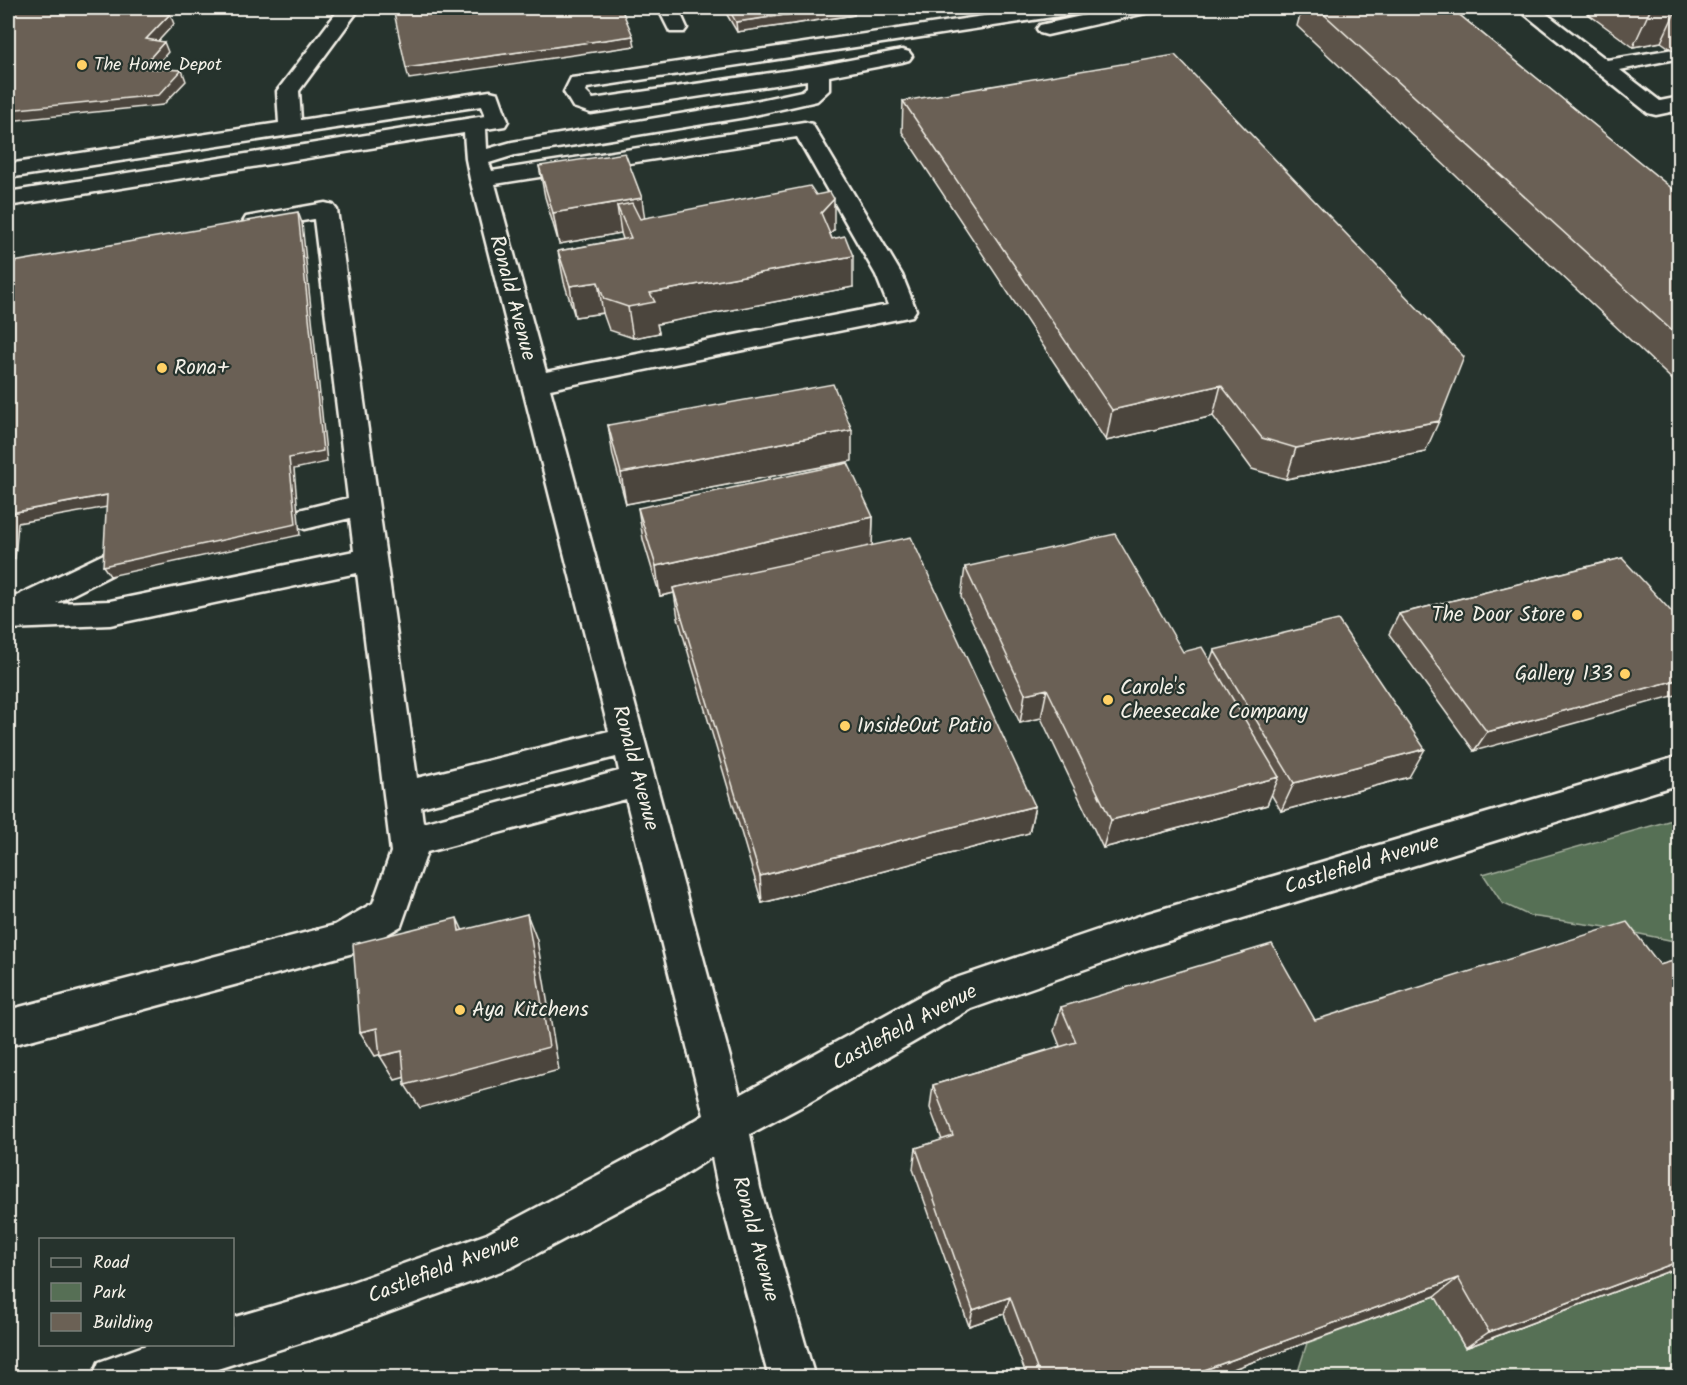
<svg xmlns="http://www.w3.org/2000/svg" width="1687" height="1385" font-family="Kalam,sans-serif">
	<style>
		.green { fill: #566f55; stroke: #a5b09e; stroke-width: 1.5 }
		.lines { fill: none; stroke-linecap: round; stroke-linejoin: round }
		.minor-casing { stroke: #f4f1e8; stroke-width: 5 }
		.minor { fill: #26332d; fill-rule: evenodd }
		.wall { fill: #5c5349; stroke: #f4f1e8; stroke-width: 1.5 }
		.shaded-wall { fill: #4b443c; stroke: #f4f1e8; stroke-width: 1.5 }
		.building { fill: #6b6155; stroke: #f4f1e8; stroke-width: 1.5 }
		.poi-dot { fill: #ffd166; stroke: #26332d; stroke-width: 2 }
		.labels { text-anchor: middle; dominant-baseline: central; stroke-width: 4.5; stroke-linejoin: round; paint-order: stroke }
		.far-poi-label { font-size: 18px; fill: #f4f1e8; stroke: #26332d; text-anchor: start }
		.street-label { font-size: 21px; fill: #f4f1e8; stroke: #26332d }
		.poi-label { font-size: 21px; fill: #f4f1e8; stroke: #26332d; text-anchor: start }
	</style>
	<rect width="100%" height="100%" fill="#26332d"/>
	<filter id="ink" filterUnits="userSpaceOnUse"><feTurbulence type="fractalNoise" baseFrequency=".0167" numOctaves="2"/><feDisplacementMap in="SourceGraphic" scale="12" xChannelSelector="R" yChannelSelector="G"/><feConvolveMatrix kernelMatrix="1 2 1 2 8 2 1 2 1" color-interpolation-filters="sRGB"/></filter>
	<g filter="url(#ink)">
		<path class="green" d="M1679,818V942L1606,927L1530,916L1502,903L1483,874Z
			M1679,1267V1377L1296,1378L1307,1343L1435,1296L1465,1348Z"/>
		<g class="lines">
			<defs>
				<path id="minor" d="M340,8H360L299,91L301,120L490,91L498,93L508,121L505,126L486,129L487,149L512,142L746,103L802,91L807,87V80L591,113L573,107L564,92L571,78L579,77L1036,8H1082L1079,12L1072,14L587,88L586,92L593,99L818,66L902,50L909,52L912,56L909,60L902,62L829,76V90L817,101L746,117L515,155L489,163L492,171L804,122L812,124L902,275L916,310L912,316L903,318L550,389L740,1095L945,982L959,977L1145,914L1680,756V784L1145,948L971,1009L810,1102L750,1134L760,1188L815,1378H769L718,1188L712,1157L679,1178L512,1267L344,1329L189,1378H92L99,1362L149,1344H232V1318L344,1285L487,1234L649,1148L704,1115L626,799L427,852L401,926L357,952L8,1046V1010L335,925L373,903L391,852L357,573L110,625L8,629V600L106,553L117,556L121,564L117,572L56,603L110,601L354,551L350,518L305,529L295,525L290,518L295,511L348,498L314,219L255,229L246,227L243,222L246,217L325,203L333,205L337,210L417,778L609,731L470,179L466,159L464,133L8,206V192L485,116L481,106L8,178V164L279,123L277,91ZM797,137L876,275L888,305L546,372L495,184ZM616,757L619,771L423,823L421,807Z
					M658,8H678L687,28L684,32H670Z
					M1118,8H1153L1150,12L1047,35L1040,33L1037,29L1040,25Z
					M1517,8H1539L1607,60L1680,48V58L1620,70L1660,101L1680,97V110L1656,115L1648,113Z"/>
			</defs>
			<use href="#minor" class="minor-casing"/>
			<use href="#minor" class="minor"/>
		</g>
		<path class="wall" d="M723,8H854V15L737,32Z
			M1302,8H1451L1680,195V387L1297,26Z
			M1580,8H1680V55L1661,42L1633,47Z
			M903,101L1425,452L1286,479L1252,469L1213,416L1106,441L902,132Z
			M539,166L644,218L834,230L830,234L853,287L657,324L659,333L633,338L609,330L603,313L575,317L564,282L558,251L623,239L621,233L559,244L545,197Z
			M608,425L852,461L626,504L613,456Z
			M638,508L873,517L872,545L1035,806L1029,833L762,903L678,618L674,593L660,596L643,539Z
			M1622,558L1474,751L1389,634L1399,614Z
			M965,567L1183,652L1210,661L1214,650L1409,777L1281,811L1271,794L1267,805L1103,848L1041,718L1020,723L961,597Z
			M1680,959V1267L1465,1348L1435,1296L1211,1377H1027L1004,1314L969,1326L913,1169L916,1148L942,1140L930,1108L933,1085L1060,1046L1054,1031L1061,1007L1315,1020L1660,965Z"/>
		<path class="shaded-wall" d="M160,8H174L159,22L155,12Z
			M834,8H854V15L737,32L736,22Z
			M1651,8H1677L1661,42L1633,47Z
			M170,14L174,24L150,50L146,39Z
			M633,36L635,46L409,79L406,68Z
			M164,42L168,52L145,78L141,68Z
			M182,70L186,81L163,105L8,121V110Z
			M642,198L646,229L617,206L621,233L559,244L553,213Z
			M834,199V230L821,244V213Z
			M298,212L302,223L327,462L294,469L300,535L110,576L103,566L289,458Z
			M853,256V287L657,324L659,333L633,338L628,307L650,293Z
			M598,282L603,313L575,317L570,286Z
			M1221,385L1213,416L1106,441L1112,410Z
			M1439,421L1425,452L1286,479L1296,448Z
			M852,430V461L626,504L621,473Z
			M107,495L113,506L18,523L15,559L8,561V549L11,513Z
			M873,517L872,548L673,588L674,593L660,596L656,566Z
			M1680,679V694L1474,751L1487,732Z
			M1047,689L1041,718L1020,723L1025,694Z
			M1425,749L1409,777L1281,811L1294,783Z
			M1279,777L1267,805L1103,848L1111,820Z
			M1035,806L1029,833L762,903L760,876Z
			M527,914L537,940L559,1070L420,1108L405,1085Z
			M457,918L469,944L459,931Z
			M377,1028L392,1051L375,1056L360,1032Z
			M402,1051L416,1074L395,1080L380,1056Z
			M1680,1261V1267L1465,1348L1489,1332Z
			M1458,1278L1435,1296L1211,1377H1185Z
			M1010,1297L1004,1314L969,1326L973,1310Z"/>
		<path class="building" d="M8,8H160L155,12L170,14L146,39L164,42L141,68L182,70L159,95L8,110Z
			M393,8H621L633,36L406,68Z
			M728,8H834L736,22Z
			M1317,8H1451L1680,195V338Z
			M1175,55L1464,357L1439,421L1296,448L1262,438L1221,385L1112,410L903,101Z
			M625,153L642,198L553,213L539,166Z
			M810,186L816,195L830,192L834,199L821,213L832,239L845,236L853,256L650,293L655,302L628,307L604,299L598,282L570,286L558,251L631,238L617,206L632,203L640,219Z
			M298,212L323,451L289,458L296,524L103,566L107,495L11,513L8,549V263Z
			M833,384L852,430L621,473L608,425Z
			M848,463L873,517L656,566L638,508Z
			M1115,534L1183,652L1202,647L1279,777L1111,820L1047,689L1025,694L965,567Z
			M911,537L1035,806L760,876L673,588Z
			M1622,558L1680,621V679L1487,732L1399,614Z
			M1338,620L1425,749L1294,783L1214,650Z
			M527,914L549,1047L405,1085L402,1051L380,1056L377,1028L360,1032L353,944L457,918L459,931Z
			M1627,922L1660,965L1680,959V1261L1489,1332L1458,1278L1185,1377H1040L1010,1297L973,1310L916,1148L953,1136L933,1085L1076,1042L1061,1007L1272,944L1315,1020Z"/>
	</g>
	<g class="poi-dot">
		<circle cx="82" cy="65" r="6"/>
		<circle cx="162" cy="368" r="6"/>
		<circle cx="1577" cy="615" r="6"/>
		<circle cx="1625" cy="674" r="6"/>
		<circle cx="1108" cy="700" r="6"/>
		<circle cx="845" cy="726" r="6"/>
		<circle cx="460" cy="1010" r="6"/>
	</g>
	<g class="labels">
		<g class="far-poi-label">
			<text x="94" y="65">The Home Depot</text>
		</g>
		<g class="street-label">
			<text transform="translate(512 298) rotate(75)">Ronald Avenue</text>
			<text transform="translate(635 768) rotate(75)">Ronald Avenue</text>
			<text transform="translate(1362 865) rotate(-17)">Castlefield Avenue</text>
			<text transform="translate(905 1028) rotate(-28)">Castlefield Avenue</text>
			<text transform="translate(755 1239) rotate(75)">Ronald Avenue</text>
			<text transform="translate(444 1269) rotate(-21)">Castlefield Avenue</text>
		</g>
		<g class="poi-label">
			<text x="174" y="368">Rona+</text>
			<text x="1565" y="615" text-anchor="end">The Door Store</text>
			<text x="1613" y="674" text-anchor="end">Gallery 133</text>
			<text x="1120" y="688">Carole's<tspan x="1120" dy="24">Cheesecake Company</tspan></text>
			<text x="857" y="726">InsideOut Patio</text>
			<text x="472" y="1010">Aya Kitchens</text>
		</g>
	</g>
	<rect width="1687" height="1385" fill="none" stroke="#26332d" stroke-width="30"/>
	<rect x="15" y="15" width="1657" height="1355" fill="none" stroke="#f4f1e8" stroke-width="2" filter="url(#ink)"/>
	<rect x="39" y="1238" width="195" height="108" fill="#26332d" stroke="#787f78" stroke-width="1.5"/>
	<rect x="51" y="1258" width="30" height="9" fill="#26332d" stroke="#787f78" stroke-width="1.5"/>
	<text x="93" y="1268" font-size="18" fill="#f4f1e8">Road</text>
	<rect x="51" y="1283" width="30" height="18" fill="#566f55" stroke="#787f78" stroke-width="1.5"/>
	<text x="93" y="1298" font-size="18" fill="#f4f1e8">Park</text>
	<rect x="51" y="1313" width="30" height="18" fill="#6b6155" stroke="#787f78" stroke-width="1.5"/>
	<text x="93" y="1328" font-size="18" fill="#f4f1e8">Building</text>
</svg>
